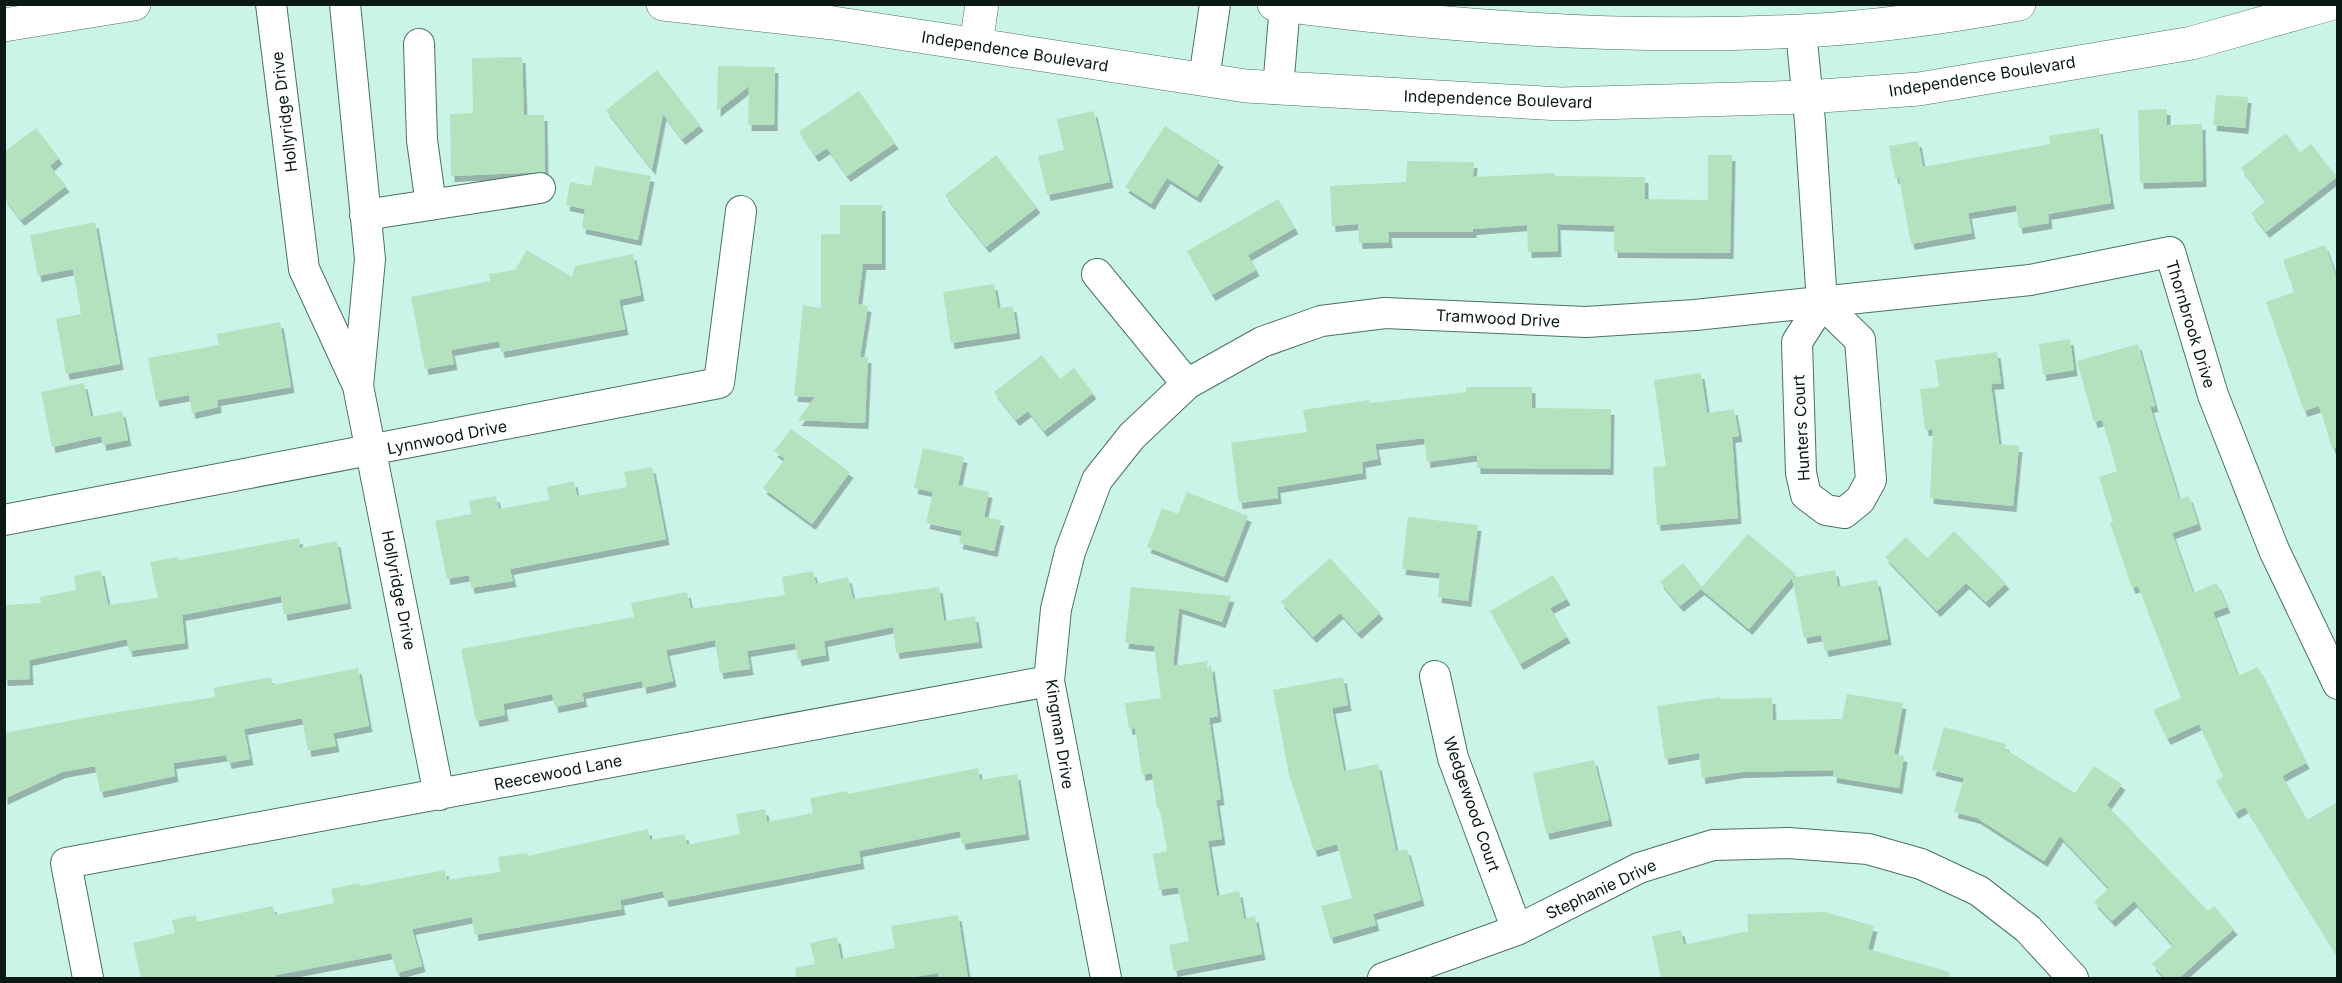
<svg xmlns="http://www.w3.org/2000/svg" width="2342" height="983" font-family="Inter,sans-serif">
	<style>
		.building { fill: #b4e2bf; filter: url(#shadow) }
		.lines { fill: none; stroke-linecap: round; stroke-linejoin: round }
		.minor-casing { stroke: #4c7067; stroke-width: 32 }
		.major-casing { stroke: #4c7067; stroke-width: 34 }
		.minor { stroke: #fff; stroke-width: 30 }
		.major { stroke: #fff; stroke-width: 33 }
		.labels { text-anchor: middle; dominant-baseline: central; stroke-width: 4.5; stroke-linejoin: round; paint-order: stroke }
		.street-label { font-size: 16px; fill: #0a1916; stroke: #fff }
	</style>
	<defs>
		<filter id="shadow"><feDropShadow dx="3.5" dy="6" stdDeviation="0" flood-color="#0004"/></filter>
	</defs>
	<rect width="100%" height="100%" fill="#cbf4e8"/>
	<path class="building" d="M522,57L524,115H544L545,172L451,176L450,114L473,113L472,58Z
		M718,66L775,67L774,125H748L749,86L717,111Z
		M657,70L700,125L682,139L663,114L652,169L606,110Z
		M859,91L895,143L847,176L827,148L815,156L799,132Z
		M2216,95L2248,97L2245,128L2213,125Z
		M2167,109V125L2202,124L2203,181L2140,183L2138,110Z
		M1094,111L1110,182L1047,195L1038,156L1064,150L1057,119Z
		M1165,126L1220,161L1197,197L1167,178L1151,204L1125,187Z
		M36,128L59,158L50,166L66,186L21,220L4,198V152Z
		M2099,128L2111,203L2048,214L2049,223L2019,228L2016,205L1968,213L1972,233L1911,244L1899,177L1895,178L1889,146L1918,141L1923,167L2050,144L2049,136Z
		M2286,133L2300,152L2311,144L2337,177L2266,232L2251,213L2266,201L2241,168Z
		M996,155L1037,207L986,247L945,195Z
		M1708,155H1732L1730,253L1614,252V226L1557,224L1558,251L1528,252L1527,225L1473,229V232H1388L1389,242L1359,243L1358,224L1332,226L1330,186L1406,182L1407,161L1474,162L1473,177L1555,173V176L1645,177V199L1708,200Z
		M595,166L651,176L638,240L582,228L585,209L566,205L570,182L591,186Z
		M1278,199L1295,228L1248,255L1256,270L1212,295L1187,251Z
		M840,205H882V264H863L858,304L868,306L860,357H868L865,423L798,420L815,397L794,396L803,305L821,308V234H840Z
		M95,222L120,364L66,374L56,319L81,314L73,269L38,276L30,235Z
		M2325,245L2337,280V447L2332,448L2319,406L2304,411L2266,302L2294,292L2283,260Z
		M527,250L572,277L575,266L633,254L641,295L619,300L625,329L501,352L499,341L451,350L454,364L425,369L411,297L490,281L489,274L515,270Z
		M994,284L998,308L1013,306L1017,333L951,343L943,292Z
		M280,322L291,387L217,400L218,407L192,413L189,395L156,401L148,358L219,345L217,334Z
		M2070,339L2074,370L2043,375L2039,344Z
		M2138,344L2155,406L2150,407L2179,499L2189,496L2198,524L2172,533L2193,593L2217,583L2227,607L2213,612L2238,676L2258,667L2306,763L2282,776L2307,820L2337,802V956L2245,807L2235,813L2216,781L2223,777L2199,724L2167,739L2153,710L2181,698L2138,586L2132,588L2110,523L2113,522L2099,477L2117,471L2102,420L2094,422L2077,361Z
		M1997,352L2001,383L1991,384L1999,444L2019,446L2013,506L1930,498L1933,429L1925,430L1920,389L1939,387L1935,360Z
		M1042,355L1060,379L1074,368L1093,393L1044,431L1028,411L1016,420L994,392Z
		M1701,373L1707,413L1734,409L1739,436L1732,437L1738,518L1657,525L1653,467L1666,466L1654,380Z
		M84,383L91,417L122,411L128,440L103,445L101,436L52,447L41,392Z
		M1466,387H1532V408L1611,409L1610,469L1477,468V455L1427,462L1424,438L1375,444L1378,459L1362,462L1363,473L1277,487L1278,498L1239,503L1231,443L1307,432L1303,410L1369,400V403L1466,392Z
		M791,429L850,472L812,524L763,488L785,459L774,451Z
		M923,448L964,457L958,485L989,492L984,517L1001,520L994,551L959,543L962,531L926,523L933,492L914,488Z
		M652,467L666,539L510,569L513,581L471,588L469,575L447,579L435,521L471,514L469,501L496,496L499,509L549,500L547,487L574,481L577,496L627,487L624,472Z
		M1187,492L1248,516L1224,577L1147,547L1162,508L1178,514Z
		M1408,517L1478,525L1468,601L1438,597L1440,573L1402,569Z
		M1954,531L2006,583L1986,602L1966,583L1937,611L1885,557L1906,537L1927,558Z
		M1748,534L1796,574L1792,578L1835,570L1838,587L1877,580L1888,639L1825,651L1821,635L1804,638L1792,578L1749,629L1701,589L1680,606L1660,582L1683,563L1702,587Z
		M299,538L300,548L337,541L348,603L284,615L281,596L182,615L185,643L129,651L127,639L29,660L30,679L4,680V605L41,603L40,597L76,590L74,576L101,570L108,605L158,598L150,562L178,557L179,560Z
		M1330,558L1380,613L1358,633L1340,613L1313,637L1281,602Z
		M813,571L816,584L848,577L853,599L939,587L944,621L975,616L979,642L896,653L893,627L824,641L826,655L798,660L795,643L747,651L750,669L720,673L715,640L666,650L673,681L643,688L642,681L582,693L584,701L555,707L552,694L503,704L505,715L476,721L461,649L634,617L631,603L687,592L691,609L785,595L782,577Z
		M1553,575L1567,599L1550,608L1567,637L1520,664L1490,611Z
		M1131,587L1231,596L1222,622L1179,608L1173,666L1208,661L1205,670L1211,665L1218,716L1209,718L1221,799L1216,800L1222,839L1208,841L1217,896L1239,891L1244,919L1255,916L1262,954L1174,971L1169,945L1189,941L1178,887L1159,890L1153,854L1167,851L1160,808H1157L1152,773L1142,775L1135,728L1129,729L1125,703L1161,698L1154,646L1125,643Z
		M358,668L369,726L333,733L336,746L308,751L302,718L244,729L250,759L228,763L226,755L173,763L175,776L100,792L95,766L62,772L4,799V733L117,712L215,697L213,688L271,677L273,685Z
		M1343,677L1348,705L1332,708L1344,771L1378,764L1396,851L1407,849L1421,900L1373,914L1376,925L1330,938L1321,906L1352,898L1337,844L1314,851L1289,775L1273,690Z
		M1847,694L1903,703L1894,754L1904,756L1899,788L1833,777L1834,770L1741,772L1702,778L1699,753L1665,759L1657,706L1720,697L1721,699L1772,698L1773,720L1842,719Z
		M1944,727L2006,744L2005,749L2075,793L2094,766L2122,784L2107,805L2208,911L2214,906L2234,929L2179,978H2165L2152,964L2173,945L2134,901L2112,921L2094,902L2109,888L2060,836L2044,861L1977,818L1954,812L1964,778L1932,770Z
		M1594,760L1609,820L1546,834L1533,773Z
		M978,768L980,780L1017,774L1026,834L962,844L960,831L859,851L861,863L665,901L663,891L620,900L622,909L475,935L472,917L412,929L422,966L397,973L391,953L276,975V978H141L133,943L175,933L172,920L196,915L197,922L273,906L275,915L334,903L331,889L359,883L360,886L445,870L447,880L500,872L498,857L527,853L528,856L648,829L650,840L685,834L687,845L740,834L736,814L765,809L767,822L813,813L810,798L847,791L848,794Z
		M1825,912L1874,926L1868,949L1950,972L1949,978H1661L1652,936L1681,930L1684,945L1748,931L1747,914Z
		M958,915L968,978H939L938,973L907,978H796L795,968L815,964L810,943L837,937L841,959L895,948L891,926Z"/>
	<g class="lines">
		<defs>
			<path id="minor" d="M271,4L304,269L358,386L439,795
				M345,4L370,259L358,386
				M1801,31L1810,122L1822,303L1797,342L1801,473L1806,495L1826,510L1844,513L1860,500L1871,480L1860,340L1822,303
				M419,44L422,140L431,205
				M1204,79L1215,4
				M1278,89L1285,4
				M365,215L540,188
				M1097,274L1187,384
				M4,520L719,383L741,211
				M1435,676L1453,758L1517,930
				M88,978L66,863L1049,681
				M1106,978L1049,681L1056,609L1070,552L1097,480L1132,436L1187,384L1262,342L1321,321L1385,313L1586,322L1695,315L2030,280L2170,252L2213,395L2274,550L2338,684
				M1383,978L1517,930L1639,868L1713,845L1788,843L1868,849L1921,864L1979,891L2028,929L2073,978"/>
			<path id="major" d="M663,4L833,23L1246,86L1561,104L1807,97L1919,89L2192,43L2330,4
				M1274,4C1447,27 1624,40 1799,31C1872,28 1947,17 2019,4
				M4,25L134,4
				M976,44L982,4"/>
		</defs>
		<use href="#minor" class="minor-casing"/>
		<use href="#major" class="major-casing"/>
		<use href="#minor" class="minor"/>
		<use href="#major" class="major"/>
	</g>
	<g class="labels">
		<g class="street-label">
			<text transform="translate(1015 51) rotate(9)">Independence Boulevard</text>
			<text transform="translate(1982 76) rotate(-9)">Independence Boulevard</text>
			<text transform="translate(1498 99) rotate(2)">Independence Boulevard</text>
			<text transform="translate(284 112) rotate(-97)">Hollyridge Drive</text>
			<text transform="translate(1498 318) rotate(3)">Tramwood Drive</text>
			<text transform="translate(2191 324) rotate(73)">Thornbrook Drive</text>
			<text transform="translate(1801 428) rotate(-93)">Hunters Court</text>
			<text transform="translate(447 437) rotate(-11)">Lynnwood Drive</text>
			<text transform="translate(399 590) rotate(79)">Hollyridge Drive</text>
			<text transform="translate(1060 734) rotate(81)">Kingman Drive</text>
			<text transform="translate(558 772) rotate(-11)">Reecewood Lane</text>
			<text transform="translate(1472 804) rotate(71)">Wedgewood Court</text>
			<text transform="translate(1601 889) rotate(-25)">Stephanie Drive</text>
		</g>
	</g>
	<rect width="2342" height="983" fill="none" stroke="#0a1916" stroke-width="12"/>
</svg>
